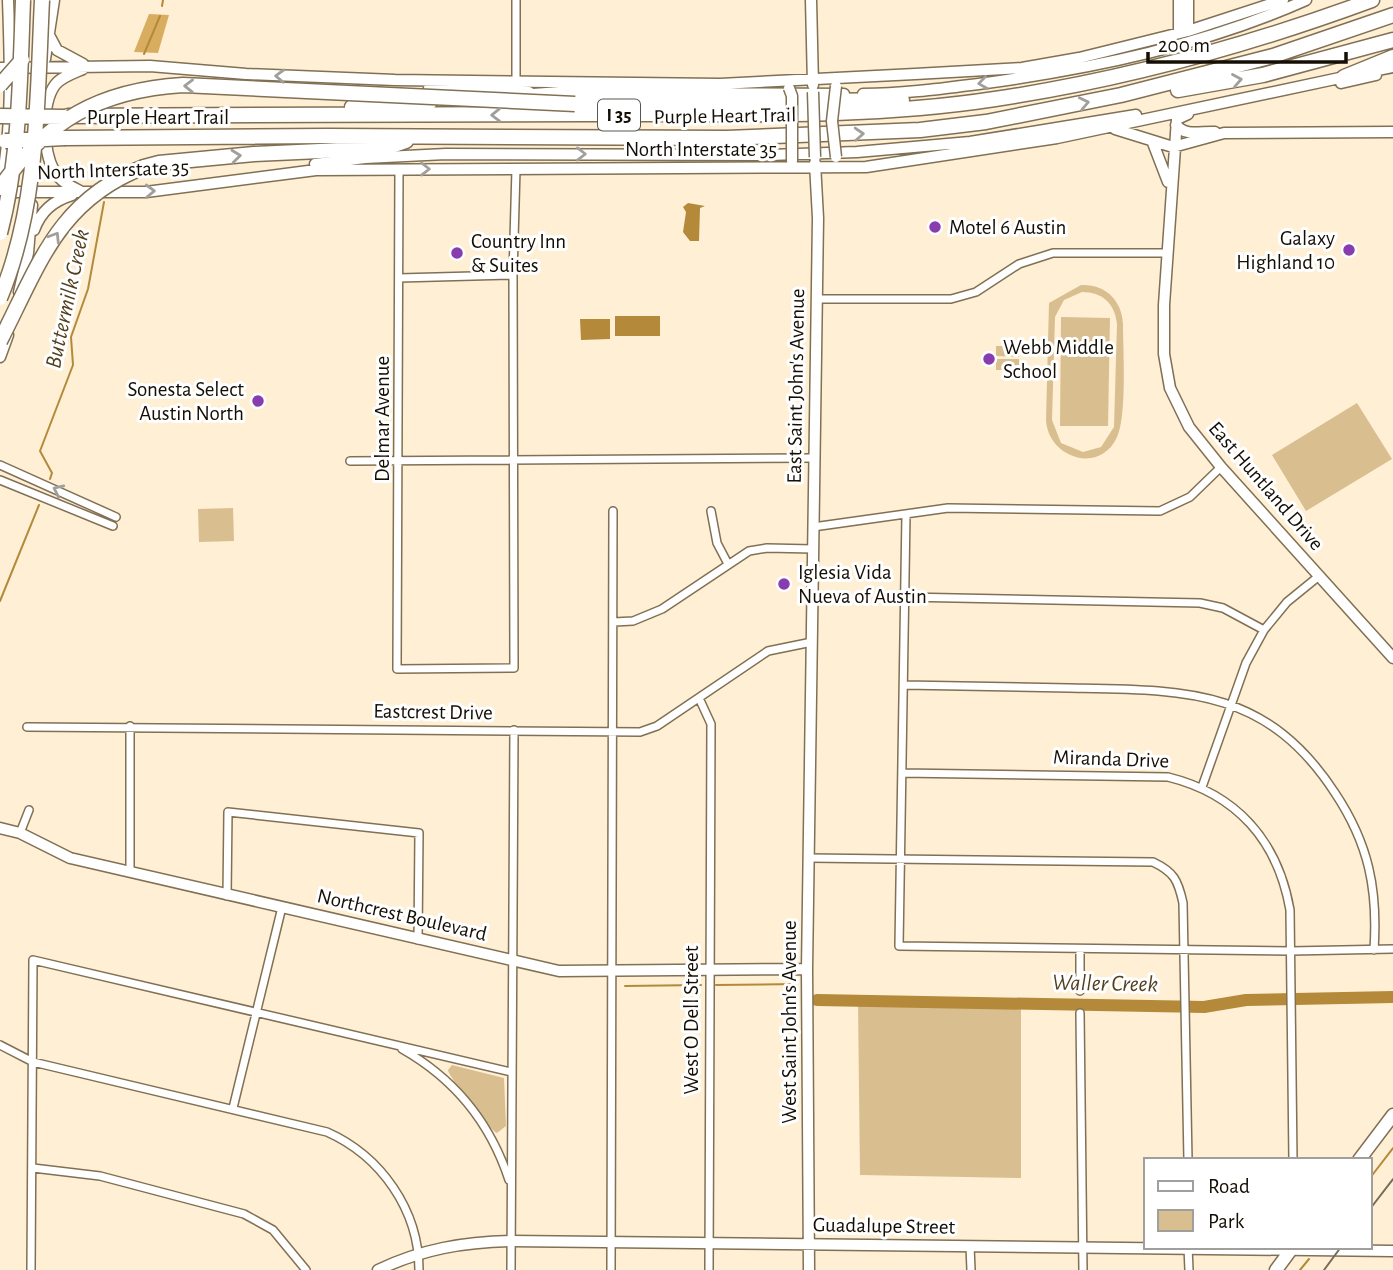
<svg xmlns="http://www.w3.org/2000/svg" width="1393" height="1270" font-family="'Alegreya Sans',sans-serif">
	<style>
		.green { fill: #d9be90; fill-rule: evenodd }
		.forest { fill: #d9ad5f }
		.water { fill: #b48a3a }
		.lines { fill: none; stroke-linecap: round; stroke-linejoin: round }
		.stream { stroke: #b48a3a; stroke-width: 2 }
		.river { stroke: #b48a3a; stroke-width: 12 }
		.street-casing { stroke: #817053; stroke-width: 10 }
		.secondary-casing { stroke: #817053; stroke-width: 13 }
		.primary-casing { stroke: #817053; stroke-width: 15 }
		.highway-casing { stroke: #817053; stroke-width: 17 }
		.street { stroke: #fff; stroke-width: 7 }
		.secondary { stroke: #fff; stroke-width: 10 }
		.primary { stroke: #fff; stroke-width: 12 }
		.highway { stroke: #fff; stroke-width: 14 }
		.rail { stroke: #756c5b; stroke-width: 2 }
		.secondary-bridge-casing { stroke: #817053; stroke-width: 13; stroke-linecap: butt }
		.highway-bridge-casing { stroke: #817053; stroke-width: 17; stroke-linecap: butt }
		.secondary-bridge { stroke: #fff; stroke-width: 10 }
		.highway-bridge { stroke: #fff; stroke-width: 14 }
		.oneway { stroke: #a19f9b }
		.poi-dot { fill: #873daf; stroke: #fff; stroke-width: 2.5 }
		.labels { text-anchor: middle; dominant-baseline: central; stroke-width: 6; stroke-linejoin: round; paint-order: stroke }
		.shield { fill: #fff; stroke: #5a564f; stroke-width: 2 }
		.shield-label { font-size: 19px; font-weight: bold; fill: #140e04 }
		.street-label { font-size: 21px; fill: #140e04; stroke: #fff }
		.poi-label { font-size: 21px; fill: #140e04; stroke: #fff; text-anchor: start }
		.water-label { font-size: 23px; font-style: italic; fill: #523f1d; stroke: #fff }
	</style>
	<rect width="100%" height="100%" fill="#feefd5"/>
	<path class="green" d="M1081,285C1105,284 1122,300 1123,324C1123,350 1127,416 1117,437C1100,475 1048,458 1046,420L1049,303ZM1082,292C1102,292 1115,303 1117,324L1114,427L1101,447L1083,452L1061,443L1052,420L1055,317L1064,300Z
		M1061,317L1110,318L1108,426H1060Z
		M996,346H1020L1019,357L996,356Z
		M996,359H1019V370H996Z
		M1357,403L1392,459L1306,511L1272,455Z
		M233,508L234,541L199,542L198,509Z
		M858,1003H1021V1178L860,1175Z
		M452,1065L504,1078L506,1126L497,1133C491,1131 449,1078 448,1070Z"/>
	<path class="forest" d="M149,14L169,15L158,53L134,52Z"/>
	<path class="water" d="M688,203L705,206L700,208L699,241H690L683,232L686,212L683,207Z
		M615,316H660V336H615Z
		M580,319H610V339L581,340Z"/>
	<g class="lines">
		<path class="stream" d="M162,6L163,0
			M144,54L160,16
			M50,479L52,473L40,451L73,365L71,337L88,289L104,202
			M0,601L39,505
			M716,985L796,984
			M625,986L701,985
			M1370,1178L1393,1148
			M1300,1270L1309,1259"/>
		<path class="river" d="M817,1000L1204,1007L1246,1000L1393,997"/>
		<defs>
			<path id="street" d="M516,0V83
				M399,170L397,669L514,668L513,275L516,169
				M399,278L513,275
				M816,299H951L976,292L1019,264L1053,253H1167
				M350,461L814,458
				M0,465L116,517
				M0,480L113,526
				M711,511L717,543L728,564
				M906,514L899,946L1291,951L1393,949
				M813,527L948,508L1160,511L1190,497L1221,467
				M905,597L1200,603L1223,608L1264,630
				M614,622L633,621L662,609L749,551L767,548L813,549
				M904,685C959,686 1014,687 1069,688C1184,690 1266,687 1335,793C1369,844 1378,890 1374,950
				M699,698L711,724L709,1270
				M130,726V872
				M27,727L640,732L657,726L768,651L812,642
				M902,773L1168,777C1237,794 1278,841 1290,910L1293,1160
				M1202,787L1246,663L1264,630L1287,602L1319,576
				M20,833L29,810
				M809,858L1153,862C1174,872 1178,880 1183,903L1188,1160
				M227,896L228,812L419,833L418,940
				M1080,949V991
				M1080,1013L1083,1270
				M0,1045L33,1062L327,1132C381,1156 419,1210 419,1270
				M402,1049C455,1079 490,1122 509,1180
				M233,1108L282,907
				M33,1168L100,1176L244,1214L273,1230L306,1270
				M970,1246L971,1270
				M1188,1247L1189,1270
				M31,1270L33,960L511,1072
				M511,1270L514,730
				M611,1270L613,511"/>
			<path id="secondary" d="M811,0L813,85
				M1179,0V33
				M1188,0V31
				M49,35L57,50L83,64
				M45,59L54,0
				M0,68L150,66L246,74L395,80L720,84L915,74L1022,68L1079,58L1188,31L1283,0
				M1368,72L1393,67
				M1341,83L1376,75
				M429,88L529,92
				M566,92L844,94
				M863,94C904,94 946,88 986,83C1095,68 1205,45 1306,0
				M1188,114L1177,119L1164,305V354L1170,388L1189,427L1221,467L1393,658
				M1176,125C1186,137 1201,131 1215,132
				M1115,129L1173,147L1224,133L1393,132
				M1153,143L1168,182
				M315,164L365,158L446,154L769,155L857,152L970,142L1136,115
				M1,185C13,126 10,60 8,0
				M80,191C70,186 60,181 54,171C43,151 41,104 55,85C61,77 74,73 83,69
				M4,192H146L316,170L866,167L1057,138L1349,76
				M34,230C41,211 53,201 72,195
				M19,292L28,253L32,205
				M0,357L8,335
				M0,828L20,833L70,858L559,971L807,969
				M378,1270C422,1249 464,1242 511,1241L1393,1251
				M809,1270L807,969L818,218L815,163"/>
			<path id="primary" d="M1359,1160L1393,1115
				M1276,1270L1293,1247"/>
			<path id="highway" d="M1344,77L1393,57
				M1178,90L1263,75L1393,40
				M520,97L573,93
				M575,104L902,100
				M352,107L430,102
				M68,116C240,114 413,115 585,114C722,113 858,120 995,99C1123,80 1250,45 1372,0
				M65,138L328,136L727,138L920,130L986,122L1121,95L1273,56L1393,15
				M144,167L159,163L254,154L386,148L406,141"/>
		</defs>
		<use href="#street" class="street-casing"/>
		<use href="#secondary" class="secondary-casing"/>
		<use href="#primary" class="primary-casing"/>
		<use href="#highway" class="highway-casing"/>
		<use href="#street" class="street"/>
		<use href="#secondary" class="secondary"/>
		<use href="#primary" class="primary"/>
		<use href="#highway" class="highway"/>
		<path class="rail" d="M1370,1209L1393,1179
			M1324,1270L1341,1247"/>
		<defs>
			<path id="secondary-bridge" d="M789,88L792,96V161
				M813,92L815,157
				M836,157L832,121L836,86"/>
			<path id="highway-bridge" d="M0,85L22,60
				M0,116L64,117
				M5,141L65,138
				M0,188C46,120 101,90 183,85L575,104
				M0,233C20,157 20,78 23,0
				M0,298C39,204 37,100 42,0
				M0,341C39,265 58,200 144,167"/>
		</defs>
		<use href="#secondary-bridge" class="secondary-bridge-casing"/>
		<use href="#highway-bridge" class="highway-bridge-casing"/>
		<use href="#secondary-bridge" class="secondary-bridge"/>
		<use href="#highway-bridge" class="highway-bridge"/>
	</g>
	<defs><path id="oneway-chevron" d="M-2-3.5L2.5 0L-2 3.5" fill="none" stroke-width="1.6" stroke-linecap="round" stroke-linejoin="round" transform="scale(1.75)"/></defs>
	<g class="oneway">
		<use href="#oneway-chevron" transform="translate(280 76) rotate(-178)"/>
		<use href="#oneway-chevron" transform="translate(1237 80) rotate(-10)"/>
		<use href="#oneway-chevron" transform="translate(983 83) rotate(172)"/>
		<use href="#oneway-chevron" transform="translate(189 86) rotate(-179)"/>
		<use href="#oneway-chevron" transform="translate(1084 103) rotate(-12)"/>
		<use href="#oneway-chevron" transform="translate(496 115) rotate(179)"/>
		<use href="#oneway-chevron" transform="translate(859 134) rotate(-3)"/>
		<use href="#oneway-chevron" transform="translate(581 154)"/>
		<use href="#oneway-chevron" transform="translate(236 156) rotate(-6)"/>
		<use href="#oneway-chevron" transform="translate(425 169)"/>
		<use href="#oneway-chevron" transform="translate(150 191) rotate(-2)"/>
		<use href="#oneway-chevron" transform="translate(55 237) rotate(-58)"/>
		<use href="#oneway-chevron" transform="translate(58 490) rotate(-155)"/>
	</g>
	<g class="poi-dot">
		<circle cx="935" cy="227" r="7"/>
		<circle cx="1349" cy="250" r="7"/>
		<circle cx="457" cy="253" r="7"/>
		<circle cx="989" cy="359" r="7"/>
		<circle cx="258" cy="401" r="7"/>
		<circle cx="784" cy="584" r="7"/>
	</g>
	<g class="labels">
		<rect class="shield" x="598" y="99.5" width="42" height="31" rx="5"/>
		<g class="shield-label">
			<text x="619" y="115">I 35</text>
		</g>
		<g class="street-label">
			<text transform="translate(725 116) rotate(-1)">Purple Heart Trail</text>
			<text x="158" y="117">Purple Heart Trail</text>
			<text x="701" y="149">North Interstate 35</text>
			<text transform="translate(113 170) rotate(-2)">North Interstate 35</text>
			<text transform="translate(796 386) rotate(-89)">East Saint John's Avenue</text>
			<text transform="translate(382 419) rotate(-90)">Delmar Avenue</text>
			<text transform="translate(1266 486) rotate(49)">East Huntland Drive</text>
			<text transform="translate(433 712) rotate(1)">Eastcrest Drive</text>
			<text transform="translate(1111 759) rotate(2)">Miranda Drive</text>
			<text transform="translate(402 915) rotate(13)">Northcrest Boulevard</text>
			<text transform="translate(691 1020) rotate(-90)">West O Dell Street</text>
			<text transform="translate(789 1022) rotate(-90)">West Saint John's Avenue</text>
			<text transform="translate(884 1226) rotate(1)">Guadalupe Street</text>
		</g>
		<g class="poi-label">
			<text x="949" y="227">Motel 6 Austin</text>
			<text x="1335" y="238" text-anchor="end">Galaxy<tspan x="1335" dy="24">Highland 10</tspan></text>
			<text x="471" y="241">Country Inn<tspan x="471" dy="24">&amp; Suites</tspan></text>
			<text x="1003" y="347">Webb Middle<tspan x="1003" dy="24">School</tspan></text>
			<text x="244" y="389" text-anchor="end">Sonesta Select<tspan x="244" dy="24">Austin North</tspan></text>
			<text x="798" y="572">Iglesia Vida<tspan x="798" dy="24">Nueva of Austin</tspan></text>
		</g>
		<g class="water-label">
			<text transform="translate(68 299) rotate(-78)">Buttermilk Creek</text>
			<text transform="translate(1105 984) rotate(1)">Waller Creek</text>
		</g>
	</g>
	<rect x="1144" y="1158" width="228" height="91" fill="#ffffff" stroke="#a19f9b" stroke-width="2"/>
	<rect x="1158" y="1181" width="35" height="10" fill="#ffffff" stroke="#a19f9b" stroke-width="2"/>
	<text x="1208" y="1193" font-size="21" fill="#140e04">Road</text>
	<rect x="1158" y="1210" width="35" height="21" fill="#d9be90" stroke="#a19f9b" stroke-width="2"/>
	<text x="1208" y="1228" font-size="21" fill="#140e04">Park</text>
	<path d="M1148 52v10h198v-10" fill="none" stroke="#140e04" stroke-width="3.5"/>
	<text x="1158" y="52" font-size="21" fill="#140e04" stroke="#ffffff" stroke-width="5" paint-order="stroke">200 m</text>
</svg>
